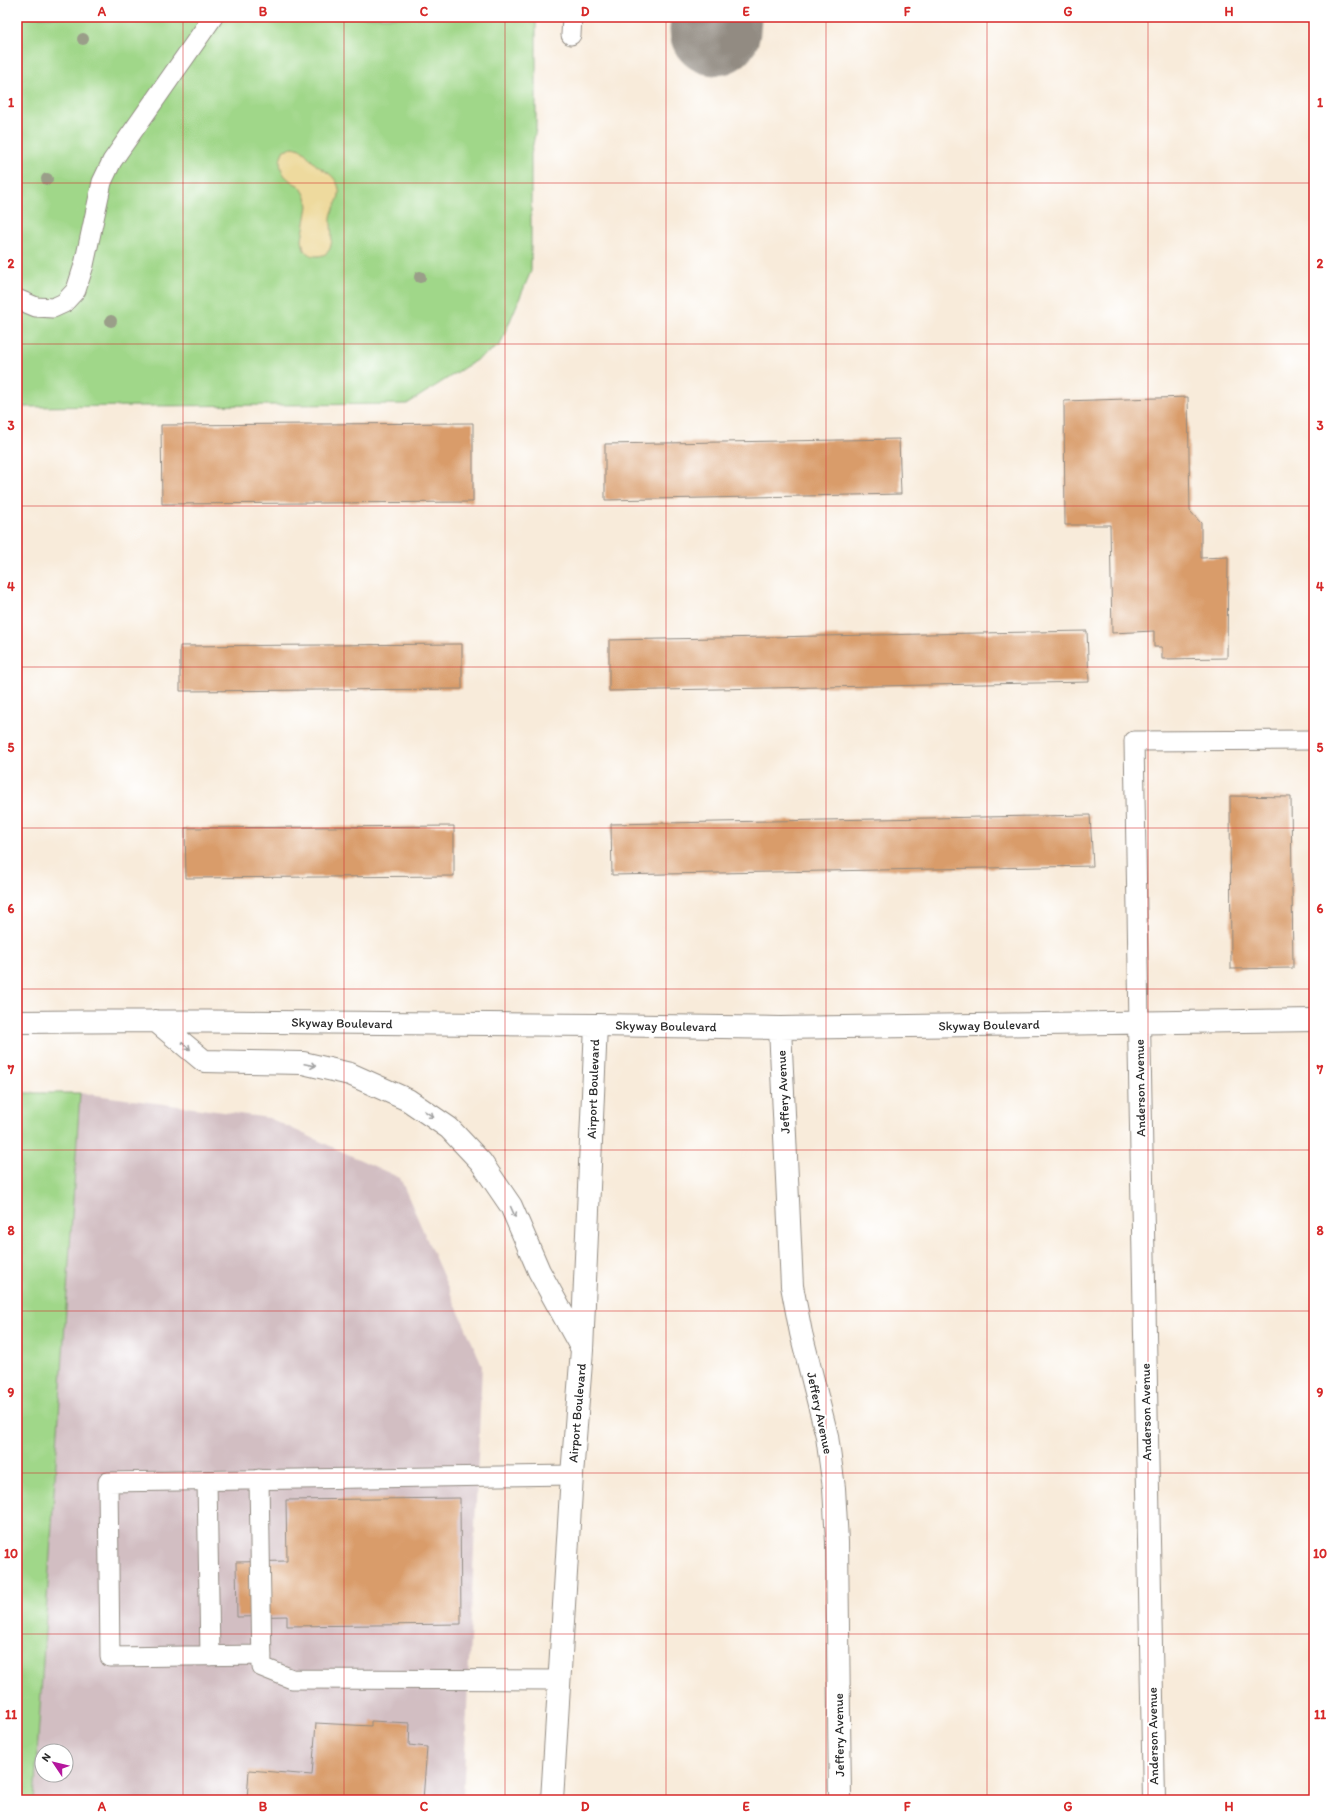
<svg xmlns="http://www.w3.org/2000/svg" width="1331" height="1817" font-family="Itim,sans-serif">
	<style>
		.industrial { fill: #d2bec2; fill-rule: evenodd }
		.green { fill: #a0d789; stroke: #66815a }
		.sand { fill: #eeda9e; stroke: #8c8264 }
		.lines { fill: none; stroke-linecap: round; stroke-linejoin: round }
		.taxiway { stroke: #928b82; stroke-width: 91 }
		.building { fill: #d99c6a }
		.lane-casing { stroke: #928b82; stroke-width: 21 }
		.street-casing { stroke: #928b82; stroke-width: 24 }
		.secondary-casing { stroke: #928b82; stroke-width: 24 }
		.lane { stroke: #fff; stroke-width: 19 }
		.street { stroke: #fff; stroke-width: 22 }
		.secondary { stroke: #fff; stroke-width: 22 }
		.tree { fill: #9a9e89 }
		.oneway { stroke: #a0a0a0 }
		.grid { fill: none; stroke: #d62828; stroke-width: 1; stroke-opacity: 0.55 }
		.labels { text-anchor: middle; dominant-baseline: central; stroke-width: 4; stroke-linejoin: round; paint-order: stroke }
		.street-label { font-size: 13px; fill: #2b2b2b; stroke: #fff }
		.neatline { fill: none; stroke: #d62828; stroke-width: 1.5 }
		.grid-label { font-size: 13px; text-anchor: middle; font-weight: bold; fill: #d62828 }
	</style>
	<rect width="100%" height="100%" fill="#fff"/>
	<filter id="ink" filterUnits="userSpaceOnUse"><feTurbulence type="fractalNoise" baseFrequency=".025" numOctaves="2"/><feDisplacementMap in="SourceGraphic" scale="8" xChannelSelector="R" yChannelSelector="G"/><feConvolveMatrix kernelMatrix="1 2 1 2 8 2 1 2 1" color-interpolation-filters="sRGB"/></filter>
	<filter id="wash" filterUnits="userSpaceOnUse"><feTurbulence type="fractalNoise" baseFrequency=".012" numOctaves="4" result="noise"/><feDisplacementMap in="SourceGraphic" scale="16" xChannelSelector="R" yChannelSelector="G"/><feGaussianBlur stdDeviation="0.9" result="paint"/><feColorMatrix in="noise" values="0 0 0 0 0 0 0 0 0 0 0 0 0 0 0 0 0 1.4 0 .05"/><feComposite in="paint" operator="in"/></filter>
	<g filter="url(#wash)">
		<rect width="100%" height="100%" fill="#f8ebda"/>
		<path class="industrial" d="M80,1093L269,1118L400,1178L482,1365L463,1800H34ZM42,1751H66V1775H42Z"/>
		<path class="green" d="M17,17H536V129L531,154V271L500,345L407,404L17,407Z
			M17,1093H80L34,1800H17Z"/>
		<path class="sand" d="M293,147C302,148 307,155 312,161C320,170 332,172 337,183C344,197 332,206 331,218C330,230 338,256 317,256C311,256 308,254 304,250L302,240L308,206C307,199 305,193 301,188C298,184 294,184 291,181C280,174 277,161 284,150Z"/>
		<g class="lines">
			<path class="taxiway" d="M715,30L716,17"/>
		</g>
		<g id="blocks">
			<path class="building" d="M1188,397L1190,511L1201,523V558L1228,557L1227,658L1162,659V647H1154V631L1112,633L1110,525H1065L1064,401Z
				M473,423V502L162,504L161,425Z
				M899,439L901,494L605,500V444Z
				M1087,631L1089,682L609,691V640Z
				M462,644V689L180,691V646Z
				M1230,796L1291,797L1293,968L1231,969Z
				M1090,815L1093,866L612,875L611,824Z
				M454,826V876L186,878L185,828Z
				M460,1498L461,1624L287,1626V1616L237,1617L236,1562L287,1561L286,1500Z
				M371,1721L410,1723L409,1745L427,1747L423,1800H247L249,1770L312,1775L316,1723L371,1726Z"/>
		</g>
	</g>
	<g filter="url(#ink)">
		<use href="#blocks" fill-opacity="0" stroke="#928b82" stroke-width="1"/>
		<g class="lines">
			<defs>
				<path id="lane" d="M571,35L572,17
					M17,299L36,307L53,308L64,303L76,290L84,265L102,182L112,161L213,17
					M1139,1023L1134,741L1314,740
					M259,1479L262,1667L292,1679L559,1680
					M207,1481L210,1656
					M262,1655L110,1657L108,1482L572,1475"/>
				<path id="street" d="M1139,1023L1154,1800
					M596,1025L780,1028L1314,1020
					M780,1028L792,1286L801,1333L827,1436L834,1488L837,1542L840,1800"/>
				<path id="secondary" d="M156,1021L204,1061L303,1063L350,1074L408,1100L449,1128L481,1162L511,1206L539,1271L582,1349
					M17,1022L156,1021L596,1025L582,1350L572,1475L552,1800"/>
			</defs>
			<use href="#lane" class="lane-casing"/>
			<use href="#street" class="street-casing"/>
			<use href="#secondary" class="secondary-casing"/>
			<use href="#lane" class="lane"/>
			<use href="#street" class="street"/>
			<use href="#secondary" class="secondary"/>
		</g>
		<g class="tree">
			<circle cx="83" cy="39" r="6"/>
			<circle cx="47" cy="179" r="6"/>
			<circle cx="420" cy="277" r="6"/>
			<circle cx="111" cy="321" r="6"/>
		</g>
		<defs><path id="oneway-shaft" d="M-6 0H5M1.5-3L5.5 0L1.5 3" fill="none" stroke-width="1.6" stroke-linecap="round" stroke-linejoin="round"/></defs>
		<g class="oneway">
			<use href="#oneway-shaft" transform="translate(186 1046) rotate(40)"/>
			<use href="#oneway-shaft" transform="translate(310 1065) rotate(12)"/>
			<use href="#oneway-shaft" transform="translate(429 1114) rotate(35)"/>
			<use href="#oneway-shaft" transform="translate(513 1212) rotate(66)"/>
		</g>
	</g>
	<path class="grid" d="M183,17V1800M344,17V1800M505,17V1800M666,17V1800M826,17V1800M987,17V1800M1148,17V1800M17,183H1314M17,344H1314M17,506H1314M17,667H1314M17,828H1314M17,989H1314M17,1150H1314M17,1311H1314M17,1473H1314M17,1634H1314"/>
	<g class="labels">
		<g class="street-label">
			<text transform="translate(342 1023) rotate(1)">Skyway Boulevard</text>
			<text transform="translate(989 1025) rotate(-1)">Skyway Boulevard</text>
			<text transform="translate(666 1026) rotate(1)">Skyway Boulevard</text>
			<text transform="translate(1140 1088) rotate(-91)">Anderson Avenue</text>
			<text transform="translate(593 1089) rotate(-88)">Airport Boulevard</text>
			<text transform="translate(783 1092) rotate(-93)">Jeffery Avenue</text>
			<text transform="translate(1146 1412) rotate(-91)">Anderson Avenue</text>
			<text transform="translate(577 1413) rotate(-85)">Airport Boulevard</text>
			<text transform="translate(820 1413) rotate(78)">Jeffery Avenue</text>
			<text transform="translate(839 1735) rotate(-91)">Jeffery Avenue</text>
			<text transform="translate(1153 1736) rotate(-91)">Anderson Avenue</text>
		</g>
	</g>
	<rect width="1331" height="1817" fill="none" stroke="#fff" stroke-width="44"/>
	<g transform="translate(54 1763) rotate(305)"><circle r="19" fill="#ffffff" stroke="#aaaaaa"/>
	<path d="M0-3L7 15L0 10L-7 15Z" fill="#b5179e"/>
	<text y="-6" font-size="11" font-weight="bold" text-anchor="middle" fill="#2b2b2b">N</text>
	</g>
	<rect x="22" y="22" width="1287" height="1773" class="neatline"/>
	<g class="grid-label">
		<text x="102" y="16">A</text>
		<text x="263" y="16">B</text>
		<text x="424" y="16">C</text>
		<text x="585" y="16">D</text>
		<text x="746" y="16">E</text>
		<text x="907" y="16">F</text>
		<text x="1068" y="16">G</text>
		<text x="1229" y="16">H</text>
		<text x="11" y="107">1</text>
		<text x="1320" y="107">1</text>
		<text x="11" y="268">2</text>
		<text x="1320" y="268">2</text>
		<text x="11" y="430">3</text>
		<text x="1320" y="430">3</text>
		<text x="11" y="591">4</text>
		<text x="1320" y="591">4</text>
		<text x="11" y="752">5</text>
		<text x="1320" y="752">5</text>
		<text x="11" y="913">6</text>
		<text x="1320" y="913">6</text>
		<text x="11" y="1074">7</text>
		<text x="1320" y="1074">7</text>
		<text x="11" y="1235">8</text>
		<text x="1320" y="1235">8</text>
		<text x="11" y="1397">9</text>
		<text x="1320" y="1397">9</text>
		<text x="11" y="1558">10</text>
		<text x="1320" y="1558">10</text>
		<text x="11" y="1719">11</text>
		<text x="1320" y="1719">11</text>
		<text x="102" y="1811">A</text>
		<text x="263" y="1811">B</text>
		<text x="424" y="1811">C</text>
		<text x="585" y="1811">D</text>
		<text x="746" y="1811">E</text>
		<text x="907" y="1811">F</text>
		<text x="1068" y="1811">G</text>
		<text x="1229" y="1811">H</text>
	</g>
</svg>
